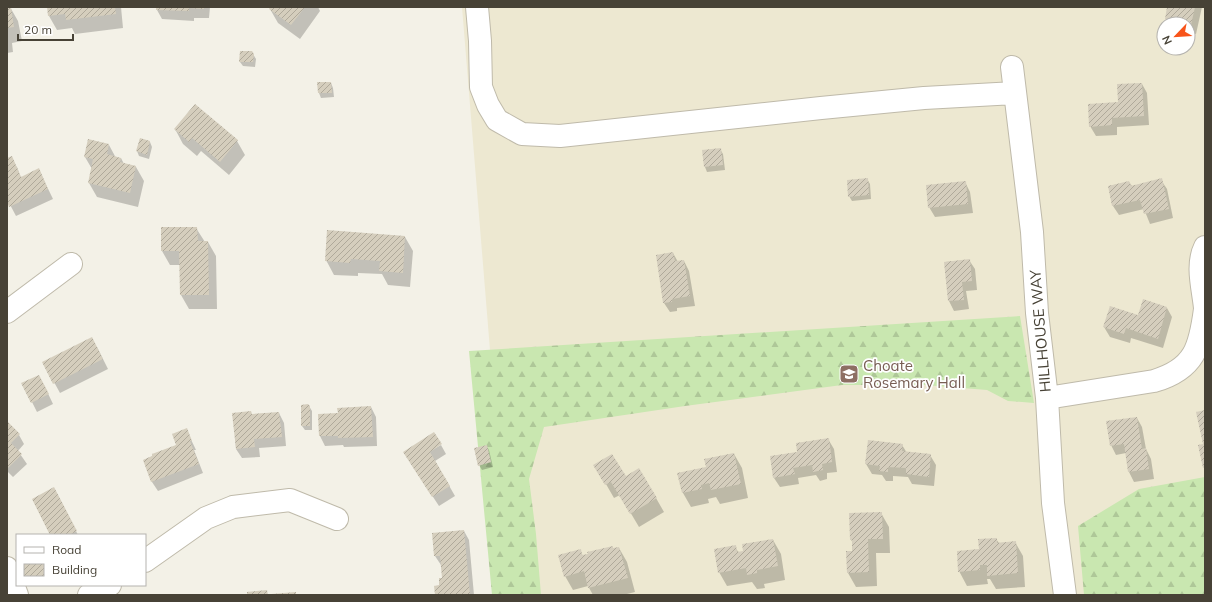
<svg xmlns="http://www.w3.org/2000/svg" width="1212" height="602" font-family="Mulish,sans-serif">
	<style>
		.education { fill: #ede8d1; fill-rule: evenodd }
		.forest { fill: url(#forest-firs) }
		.shadow { fill: #0003 }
		.building { fill: url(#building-hatch) }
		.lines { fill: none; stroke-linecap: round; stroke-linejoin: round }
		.minor-casing { stroke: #bfbaaa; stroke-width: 24 }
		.minor { stroke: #fff; stroke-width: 22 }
		.labels { text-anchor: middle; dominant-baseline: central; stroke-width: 3.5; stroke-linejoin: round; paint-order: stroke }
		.street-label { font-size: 15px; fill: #474236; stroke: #fff }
		.education-label { font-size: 15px; fill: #785e54; stroke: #fff; text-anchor: start }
	</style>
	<defs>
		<pattern id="forest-firs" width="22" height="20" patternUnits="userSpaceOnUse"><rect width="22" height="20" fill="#c9e7b0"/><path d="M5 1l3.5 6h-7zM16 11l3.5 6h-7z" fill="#aec798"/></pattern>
		<pattern id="building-hatch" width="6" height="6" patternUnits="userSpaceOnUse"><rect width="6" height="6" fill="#d5cebd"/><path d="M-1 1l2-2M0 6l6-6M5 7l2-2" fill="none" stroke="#afa99a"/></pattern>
	</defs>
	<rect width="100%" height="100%" fill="#f3f1e7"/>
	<path class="education" d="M462,7H1205V595H510ZM1164,24H1188V48H1164Z"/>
	<path class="forest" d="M1020,316L1034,403L1008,401L987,390L925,385H842L685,406L544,427L529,479L536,534L541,595H492L469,351Z
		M1205,477V595H1084L1078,526L1139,489Z"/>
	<path class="shadow" d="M7,7H10L18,21L22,41L12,43L13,52L7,53Z
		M48,7H121L123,28L75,34L72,28L57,30L49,16Z
		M157,7H210L209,18H194V21L162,19L157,10Z
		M272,7H318L320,11L300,39L278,23L270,9Z
		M1164,7H1202L1196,34L1188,32V24H1169L1166,19L1168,8Z
		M253,54L256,59L255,67L243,66L240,62Z
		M331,83L333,88L334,97L321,98L319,93Z
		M1142,84L1147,93L1149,125L1117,127V135L1096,136L1090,126Z
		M195,105L237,141L245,155L229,175L201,151L197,156L183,144L175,129Z
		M140,139L150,142L152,147L149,159L139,156L137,151Z
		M109,145L116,158H121L124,164L136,167L144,181L138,207L97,197L89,183L92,169L85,157Z
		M720,149L723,154L725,170L707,172L705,167L703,151Z
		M7,159L17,167L21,178L39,170L53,199L16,216L7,199Z
		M867,179L870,184L871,199L852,201L849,196Z
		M1161,180L1167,189L1173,218L1150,224L1144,209L1119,215L1113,206L1109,186L1129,182L1132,186Z
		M965,182L970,192L973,213L935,217L929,207Z
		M196,228L205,242H208L216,256L217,309H189L181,295L180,265H170L162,251Z
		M405,237L413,251L410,287L388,285L382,274L358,273V276L334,275L326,260Z
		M673,253L678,262L684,261L689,271L695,306L677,308V311L670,312L664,303Z
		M969,260L975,269L977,290L966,291L969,309L954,311L949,301L945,262Z
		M1167,308L1172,317L1163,348L1131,338L1130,343L1110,337L1104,327Z
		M97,347L108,369L60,393L43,362Z
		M44,385L53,404L37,412L32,402Z
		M309,406L312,411V430H305L302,426Z
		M371,407L376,417L377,446L344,447L343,445L325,446L320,436L319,415L339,414Z
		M279,413L284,423L286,446L259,448L260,457L242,458L236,449L234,414L252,415Z
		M1137,418L1142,427L1146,449L1151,459L1154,479L1134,482L1129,472L1126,453L1116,455L1111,445Z
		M7,423L19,435L24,444L18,451L27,464L13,477L7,471Z
		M186,429L196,450H194L203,473L158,491L152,482L144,460L177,445Z
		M828,439L834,449L837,472L827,473V479L820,481L816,475L798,478L799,484L780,487L774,478L799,453Z
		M441,445L446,454L435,461L455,496L439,506L410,462Z
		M902,445L907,453L930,455L936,465L934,486L912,484L908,477L893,476V481H886L882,475L872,474L866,464Z
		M486,446L489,450L493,467L482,470L479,465Z
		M734,454L742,468L748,498L720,504L716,497L708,499L709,503L691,507L683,493L707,468Z
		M595,465L625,477L656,498L664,512L639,527L620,495L614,498Z
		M59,498L78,535H52Z
		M881,513L889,527L890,553H876L877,586L856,587L848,573L853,552V543L851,540Z
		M464,531L469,540L474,595H436L443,579L442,565H441L435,556Z
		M996,539L999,543L1015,542L1023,556L1025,587L996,589L990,579H987L988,584L967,586L959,571L980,550Z
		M773,540L781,554L785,580L764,584L765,588L757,589L752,582L727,586L719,572L735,547L739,553L744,552Z
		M612,547L614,549L619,548L627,562L635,592L623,595H593L588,586L573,590L565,576L580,550L583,556Z"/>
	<path class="building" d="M7,7H11L14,27L7,28Z
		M47,7H115L116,14L66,20L65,14L48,16Z
		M156,7H204V9L189,8V11L156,10Z
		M270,7H305L291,25L269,9Z
		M1167,7H1195L1191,25L1165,19Z
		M240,51H252L254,54L253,62H239Z
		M317,82H331L332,93H318Z
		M1142,83L1144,116L1112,118V125L1089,127L1088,104L1118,102L1117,84Z
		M195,104L238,140L220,162L192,138L189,142L174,129Z
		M140,138L150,141L147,155L136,151Z
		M88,139L109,144L107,154L121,158L120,162L136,166L130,193L88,183L93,159L84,157Z
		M721,148L723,165L704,167L702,150Z
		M12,156L21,177L39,168L48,189L9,207L7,201V158Z
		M868,178L869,195L848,197L847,180Z
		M1162,178L1169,209L1144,214L1140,200L1112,206L1108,186L1129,181L1131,186Z
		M966,181L968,204L928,208L926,185Z
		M161,227H197L198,241H208L209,295H180L179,251H161Z
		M327,230L405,236L403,273L379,271L380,261L351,259L350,263L325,261Z
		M673,252L675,261L684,260L690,296L672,299V302L663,303L656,255Z
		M970,259L972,281L962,282L964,300L948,301L944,262Z
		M1143,299L1167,307L1158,339L1126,328L1124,334L1103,327L1110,306L1138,315Z
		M92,337L103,359L53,384L42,362Z
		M39,375L49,394L31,403L21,383Z
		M308,404L310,406V426H301V405Z
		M371,406L373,437L338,438V436H319L318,414L338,413L337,408Z
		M1205,410V467L1203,468L1198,445L1203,444L1196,412Z
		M251,411L252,414L279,412L282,437L254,439L255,447L236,449L232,413Z
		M1137,417L1142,449L1146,448L1149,469L1128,472L1124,444L1110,446L1106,421Z
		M7,421L20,434L11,443L22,454L7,469Z
		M187,428L192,441H190L199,464L151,482L143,460L152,456V454L176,445L172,434Z
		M434,432L442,444L430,452L450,486L432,497L403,452Z
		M829,438L832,462L822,464L823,470L813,472L812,465L793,468L795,474L773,478L770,456L797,452L796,443Z
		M868,440L903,444L902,451L931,454L929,477L906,474V468L888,467V472L879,471L880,466L865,464Z
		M487,445L491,462L478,466L474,448Z
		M734,453L741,484L711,490L709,483L701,485L702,489L682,493L677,473L706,467L704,459Z
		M612,454L626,476L639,468L657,498L630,514L611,482L605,485L593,465Z
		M54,487L77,531L69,535H50L32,499Z
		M882,512L883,539H868L869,572L847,573L846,551H852V540H850L849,513Z
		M464,530L470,595H435L434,586L439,585V578H442L440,556H434L432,533Z
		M997,538V543L1016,541L1018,573L987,576V565H980V570L958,572L957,551L979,549L978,539Z
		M773,539L778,566L757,570V573L747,575L746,568L718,573L714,549L736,545L737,552L743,551L742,544Z
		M613,546V548L619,547L628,578L588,588L584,571L564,577L558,555L581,549L582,555L588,554L587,552Z
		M267,590L268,595H247V592Z
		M296,592V595H272L271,594Z"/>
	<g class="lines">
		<defs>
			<path id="minor" d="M477,7L480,41L481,87L488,105L497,120L522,134L560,136L821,108L924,98L1015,93
				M1012,67L1032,232L1037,313L1047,398L1053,503L1065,595
				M1205,247C1196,265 1203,288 1205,308
				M7,312L71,264
				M1047,398L1154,381C1195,369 1200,347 1205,309
				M145,561L206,518L233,507L290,500L337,519
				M7,568L17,595
				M89,595L110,585"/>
		</defs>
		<use href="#minor" class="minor-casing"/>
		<use href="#minor" class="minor"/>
	</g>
	<defs>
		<symbol id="university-square" viewBox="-11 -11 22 22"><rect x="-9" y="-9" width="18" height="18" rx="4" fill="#8d6e63" stroke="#fff"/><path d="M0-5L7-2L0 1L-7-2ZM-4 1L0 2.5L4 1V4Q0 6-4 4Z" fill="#fff"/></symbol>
	</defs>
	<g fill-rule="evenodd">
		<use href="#university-square" x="838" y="363" width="22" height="22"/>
	</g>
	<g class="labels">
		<g class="street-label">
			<text transform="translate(1040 331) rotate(-95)">HILLHOUSE WAY</text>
		</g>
		<g class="education-label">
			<text x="863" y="365">Choate<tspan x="863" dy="17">Rosemary Hall</tspan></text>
		</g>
	</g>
	<rect width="1212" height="602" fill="none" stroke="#474236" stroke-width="16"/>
	<rect x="16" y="534" width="130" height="52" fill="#ffffff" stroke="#b5b3af"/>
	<rect x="24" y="547" width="20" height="6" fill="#ffffff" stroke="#b5b3af"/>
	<text x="52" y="554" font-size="12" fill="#474236">Road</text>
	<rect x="24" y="564" width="20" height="12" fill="url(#building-hatch)" stroke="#b5b3af"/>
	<text x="52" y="574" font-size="12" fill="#474236">Building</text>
	<g transform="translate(1176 36) rotate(245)"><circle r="19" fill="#ffffff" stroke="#b5b3af"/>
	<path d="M0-3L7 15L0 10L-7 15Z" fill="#f8541a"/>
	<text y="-6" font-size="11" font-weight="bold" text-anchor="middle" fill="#474236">N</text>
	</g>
	<path d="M18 34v6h55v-6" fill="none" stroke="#474236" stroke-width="2"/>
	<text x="24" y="34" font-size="12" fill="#474236" stroke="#ffffff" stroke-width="3" paint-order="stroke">20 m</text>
</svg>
